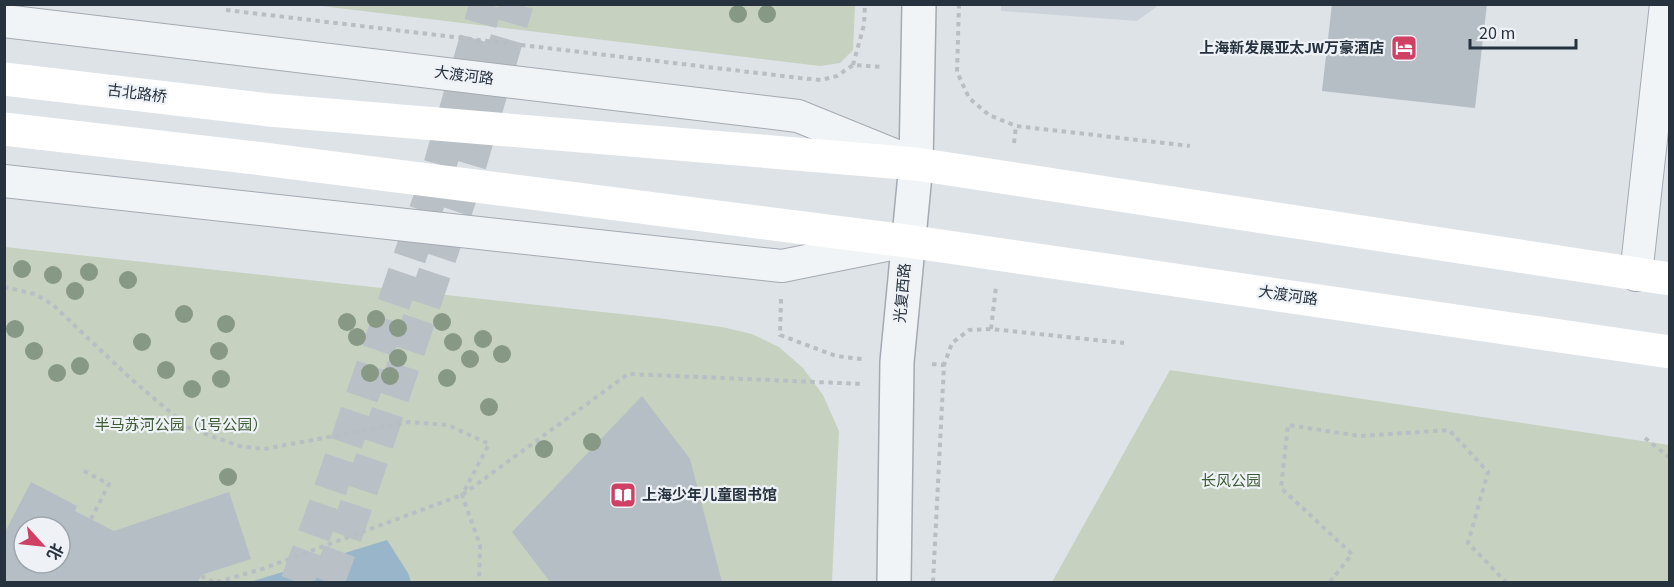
<svg xmlns="http://www.w3.org/2000/svg" width="1674" height="587" font-family="'Source Sans 3','Noto Sans SC',sans-serif">
	<style>
		.built { fill: #ccd3da }
		.green { fill: #c6d2bf; fill-rule: evenodd }
		.water { fill: #98b5c9 }
		.building { fill: #b5bdc5; fill-rule: evenodd }
		.lines { fill: none; stroke-linecap: round; stroke-linejoin: round }
		.trunk-tunnel { stroke: #b9c0c6; stroke-width: 33; stroke-dasharray: 33 16; stroke-linecap: butt }
		.minor-casing { stroke: #a3aab2; stroke-width: 34 }
		.tertiary-casing { stroke: #a3aab2; stroke-width: 36 }
		.path { stroke: #b8bec3; stroke-width: 4; stroke-dasharray: 4.5 4.5; stroke-linecap: butt }
		.minor { stroke: #f1f4f6; stroke-width: 32 }
		.tertiary { stroke: #f1f4f6; stroke-width: 33 }
		.secondary { stroke: #fff; stroke-width: 33 }
		.tree { fill: #879885 }
		.labels { text-anchor: middle; dominant-baseline: central; stroke-width: 4.5; stroke-linejoin: round; paint-order: stroke }
		.poi-label { font-size: 15px; font-weight: bold; fill: #27323f; stroke: #eef2f6; text-anchor: end }
		.street-label { font-size: 15px; fill: #27323f; stroke: #eef2f6 }
		.park-label { font-size: 15px; fill: #3f5b34; stroke: #eef2f6 }
	</style>
	<rect width="100%" height="100%" fill="#dee3e8"/>
	<path class="built" d="M1001,4H1159V5L1137,21L1001,11Z"/>
	<path class="green" d="M313,5L855,4V5L853,50L840,63L820,66Z
		M5,247L658,318L722,327L752,334L779,347L803,368L823,395L839,431L832,582H5ZM24,527H60V563H24Z
		M1170,370L1669,445V582H1052Z"/>
	<path class="water" d="M387,540L408,573L411,582H250Z"/>
	<path class="building" d="M1332,4H1487L1475,108L1322,91Z
		M642,396L690,459L722,582H550L512,532Z
		M31,482L77,506L75,511L114,531L229,492L251,559L201,575L198,582H4V534ZM24,527H60V563H24Z"/>
	<g class="lines">
		<path class="trunk-tunnel" d="M297,582L324,508L434,186L486,4
			M328,582L352,518L461,195L517,4"/>
		<defs>
			<path id="minor" d="M4,21L798,116L904,159
				M4,181L782,266L896,243
				M1636,275L1666,4"/>
			<path id="tertiary" d="M894,582L897,362L916,164L919,4"/>
		</defs>
		<use href="#minor" class="minor-casing"/>
		<use href="#tertiary" class="tertiary-casing"/>
		<path class="path" d="M959,4L957,72L969,98L989,115L1016,126L1190,146
			M226,10L800,78
			M853,65L864,25L865,4
			M800,80V78L821,80L837,76L853,65L883,67
			M1014,143L1016,126
			M4,287L35,294L53,305L130,378L189,428L239,446L264,449L409,422L448,425L489,444L462,495L480,545L479,582
			M781,299L780,335L836,356L862,359
			M991,329L996,287
			M932,364L944,365
			M1645,438L1670,458
			M84,471L109,484L91,519
			M201,576L214,582
			M217,582L262,569L462,495L628,374L863,384
			M933,582L944,365L952,343L969,330L991,329L1124,343
			M1330,582L1352,554L1281,488L1288,425L1360,436L1449,430L1488,472L1468,543L1506,582"/>
		<use href="#minor" class="minor"/>
		<use href="#tertiary" class="tertiary"/>
		<path class="secondary" d="M4,79L269,110L916,164L1670,279
			M4,129L263,159L907,241L1670,352"/>
	</g>
	<g class="tree">
		<circle cx="738" cy="14" r="9"/>
		<circle cx="767" cy="14" r="9"/>
		<circle cx="22" cy="269" r="9"/>
		<circle cx="89" cy="272" r="9"/>
		<circle cx="53" cy="275" r="9"/>
		<circle cx="128" cy="280" r="9"/>
		<circle cx="75" cy="291" r="9"/>
		<circle cx="184" cy="314" r="9"/>
		<circle cx="376" cy="319" r="9"/>
		<circle cx="347" cy="322" r="9"/>
		<circle cx="442" cy="322" r="9"/>
		<circle cx="226" cy="324" r="9"/>
		<circle cx="398" cy="328" r="9"/>
		<circle cx="15" cy="329" r="9"/>
		<circle cx="357" cy="337" r="9"/>
		<circle cx="483" cy="339" r="9"/>
		<circle cx="142" cy="342" r="9"/>
		<circle cx="453" cy="342" r="9"/>
		<circle cx="34" cy="351" r="9"/>
		<circle cx="219" cy="351" r="9"/>
		<circle cx="502" cy="354" r="9"/>
		<circle cx="398" cy="358" r="9"/>
		<circle cx="470" cy="359" r="9"/>
		<circle cx="80" cy="366" r="9"/>
		<circle cx="166" cy="370" r="9"/>
		<circle cx="57" cy="373" r="9"/>
		<circle cx="370" cy="373" r="9"/>
		<circle cx="390" cy="376" r="9"/>
		<circle cx="447" cy="378" r="9"/>
		<circle cx="221" cy="379" r="9"/>
		<circle cx="192" cy="389" r="9"/>
		<circle cx="489" cy="407" r="9"/>
		<circle cx="592" cy="442" r="9"/>
		<circle cx="544" cy="449" r="9"/>
		<circle cx="228" cy="477" r="9"/>
	</g>
	<defs>
		<symbol id="hotel-square" viewBox="-11 -11 22 22"><rect x="-9" y="-9" width="18" height="18" rx="4" fill="#d04064" stroke="#eef2f6"/><path d="M-6-4.5h1.5V1H6V5H4.5V3h-9V5H-6ZM-4 0a1.8 1.8 0 1 1 3.6 0ZM.5 0V-2.5h3Q6-2.5 6 0Z" fill="#fff"/></symbol>
		<symbol id="library-square" viewBox="-11 -11 22 22"><rect x="-9" y="-9" width="18" height="18" rx="4" fill="#d04064" stroke="#eef2f6"/><path d="M-6-4Q-3-5.5-.7-3.5V5Q-3 3-6 4ZM6-4Q3-5.5 .7-3.5V5Q3 3 6 4Z" fill="#fff"/></symbol>
	</defs>
	<g fill-rule="evenodd">
		<use href="#hotel-square" x="1389" y="33" width="30" height="30"/>
		<use href="#library-square" x="608" y="480" width="30" height="30"/>
	</g>
	<g class="labels">
		<g class="poi-label">
			<text x="1384" y="48">上海新发展亚太JW万豪酒店</text>
			<text x="642" y="495" text-anchor="start">上海少年儿童图书馆</text>
		</g>
		<g class="street-label">
			<text transform="translate(464 76) rotate(7)">大渡河路</text>
			<text transform="translate(137 94) rotate(7)">古北路桥</text>
			<text transform="translate(903 293) rotate(-85)">光复西路</text>
			<text transform="translate(1288 296) rotate(8)">大渡河路</text>
		</g>
		<g class="park-label">
			<text x="181" y="425">半马苏河公园（1号公园）</text>
			<text x="1231" y="481">长风公园</text>
		</g>
	</g>
	<rect width="1674" height="587" fill="none" stroke="#27323f" stroke-width="12"/>
	<g transform="translate(42 545) rotate(117)"><circle r="28" fill="#eef2f6" stroke="#9ea5ad" stroke-width="1.5"/>
	<path d="M0-4.5L10 22L0 15L-10 22Z" fill="#d04064"/>
	<text y="-9" font-size="16" font-weight="bold" text-anchor="middle" fill="#27323f">北</text>
	</g>
	<path d="M1470 39v9h106v-9" fill="none" stroke="#27323f" stroke-width="3"/>
	<text x="1479" y="39" font-size="18" fill="#27323f" stroke="#eef2f6" stroke-width="4.5" paint-order="stroke">20 m</text>
</svg>
